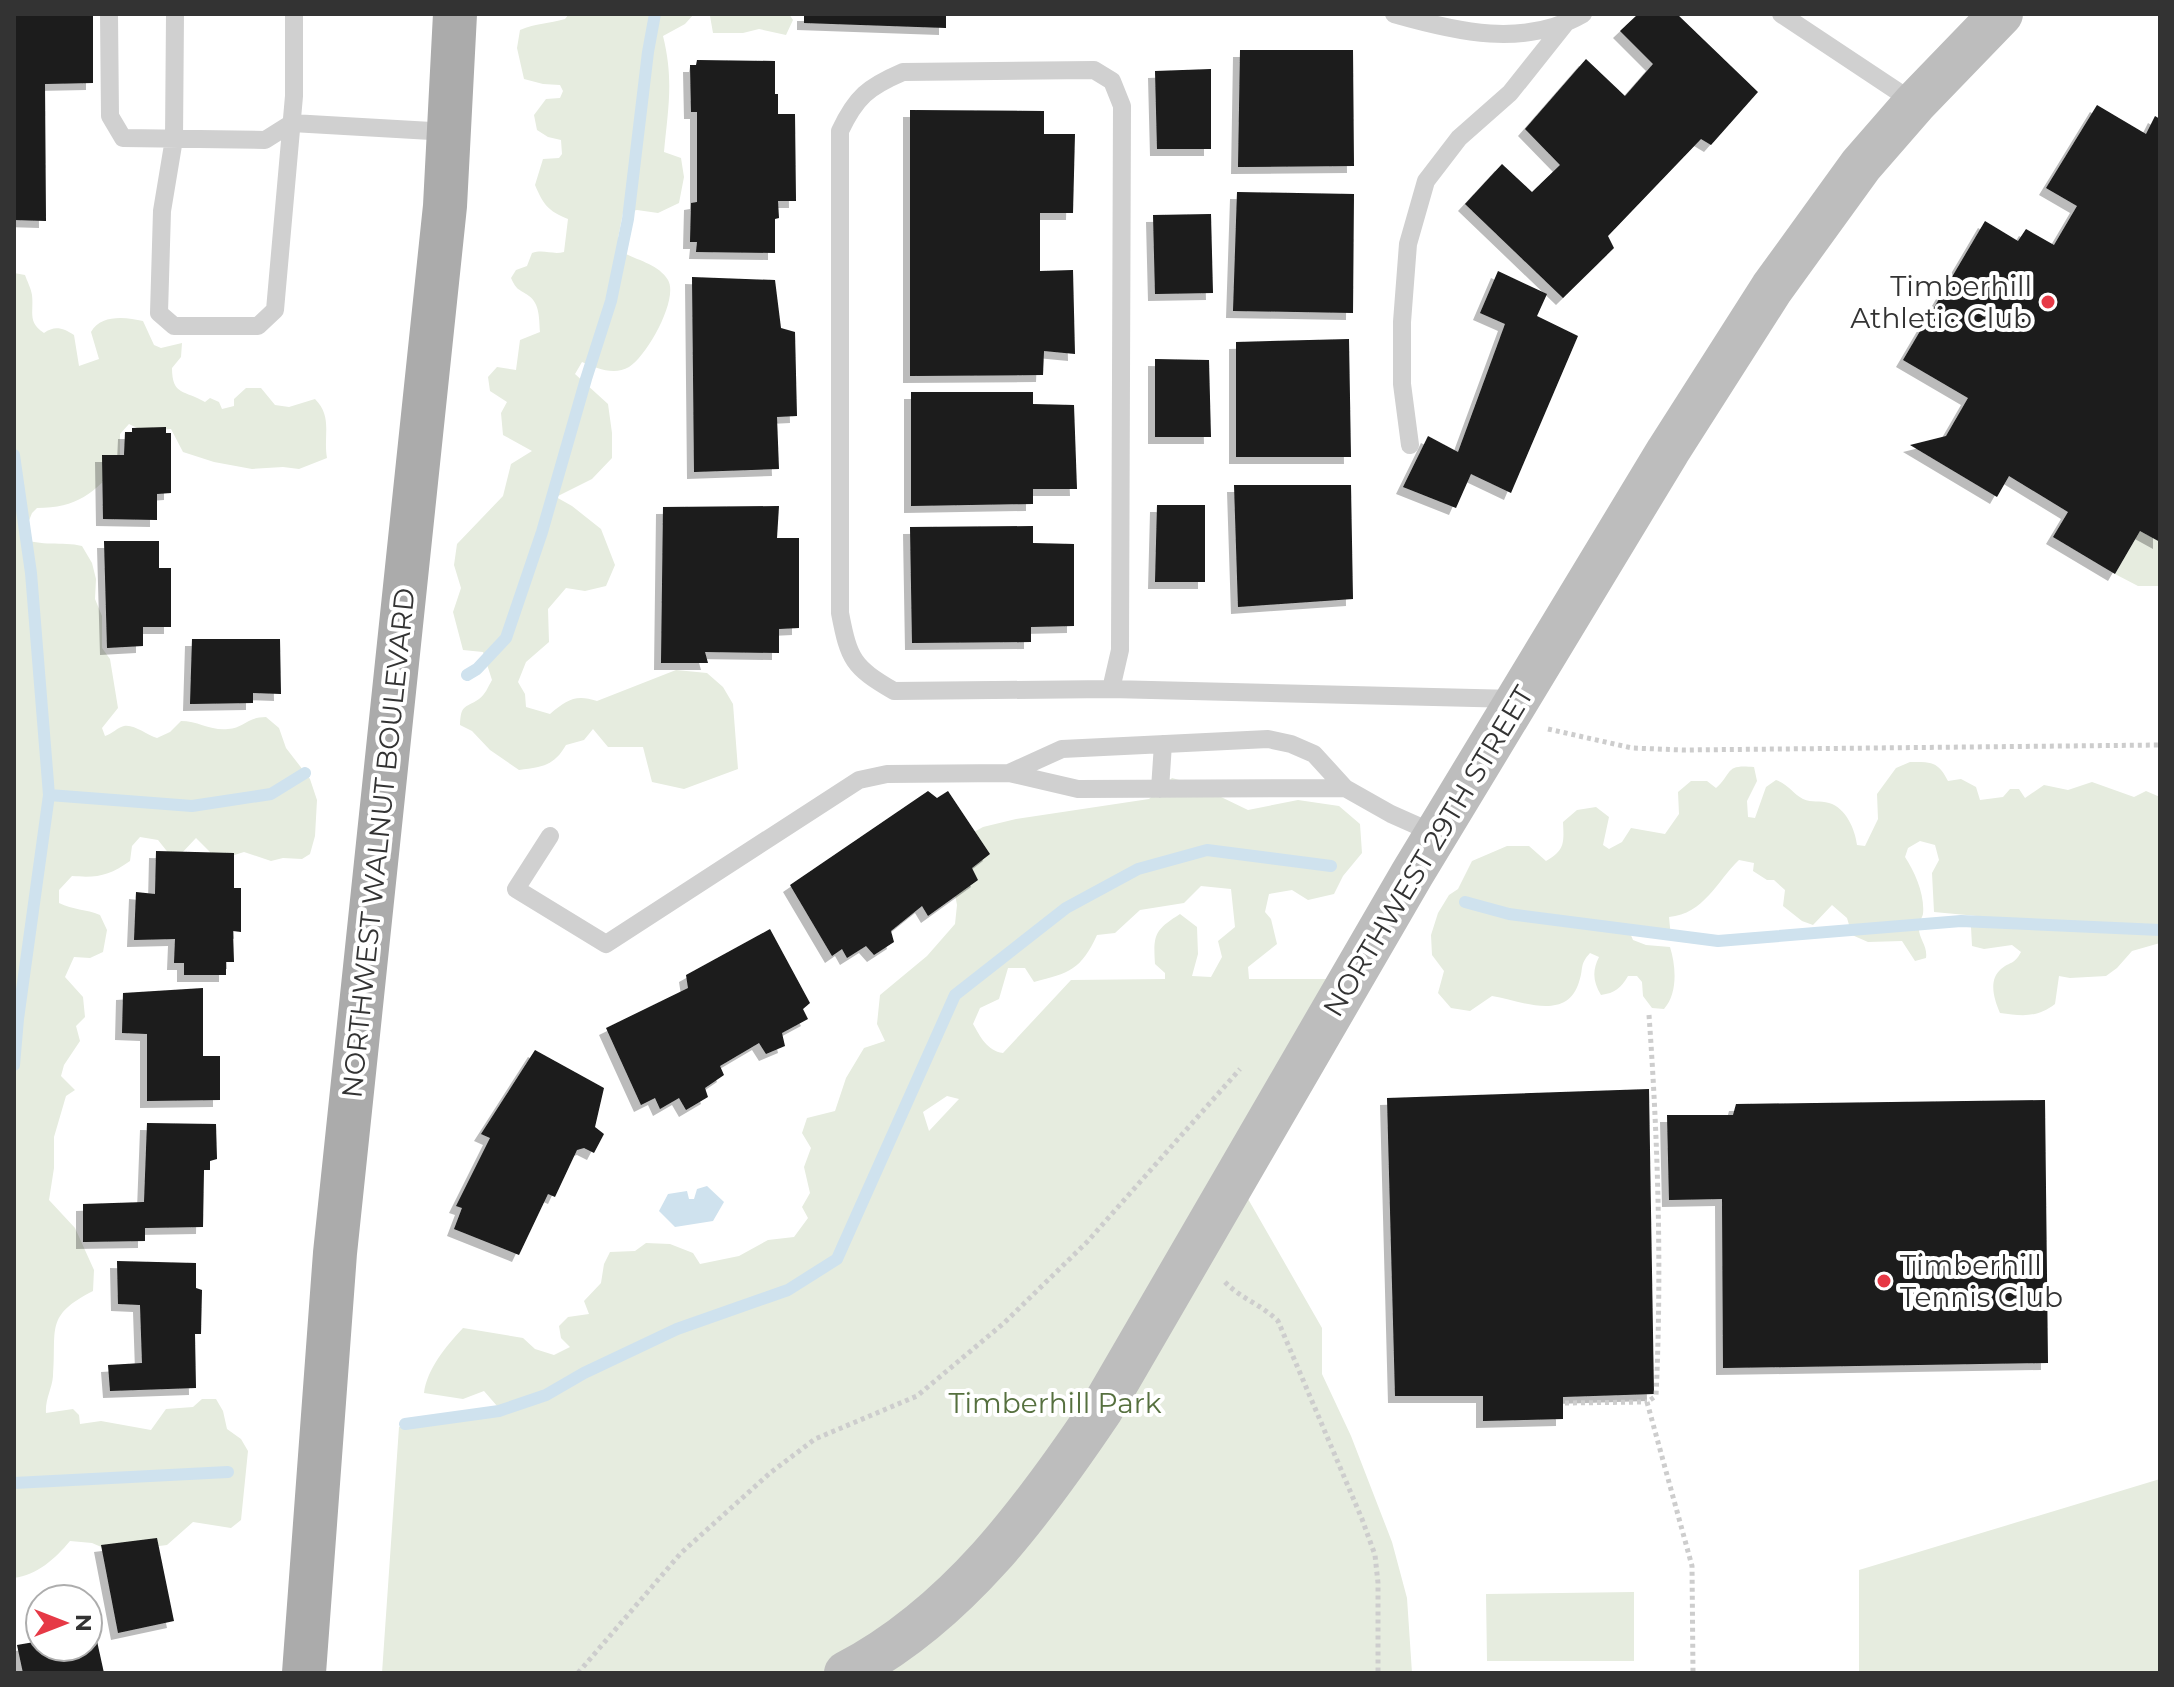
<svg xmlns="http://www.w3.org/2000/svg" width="2174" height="1687" font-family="Montserrat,sans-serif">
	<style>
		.green { fill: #e6ecdf; fill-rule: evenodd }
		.water { fill: #cfe2ee }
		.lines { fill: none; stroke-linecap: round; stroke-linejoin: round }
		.stream { stroke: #cfe2ee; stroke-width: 12 }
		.building { fill: #1a1a1a; filter: url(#shadow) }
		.path { stroke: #cdcdcd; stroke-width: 5; stroke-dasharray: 4 4; stroke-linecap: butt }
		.lane { stroke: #d0d0d0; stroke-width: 18 }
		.secondary { stroke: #bdbdbd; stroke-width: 44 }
		.primary { stroke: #ababab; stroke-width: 44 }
		.poi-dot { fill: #e63946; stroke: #fff; stroke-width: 3 }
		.labels { text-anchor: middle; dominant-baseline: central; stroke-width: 8; stroke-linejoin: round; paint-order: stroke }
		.poi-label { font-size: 28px; fill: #333; stroke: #fff; text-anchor: end }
		.street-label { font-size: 28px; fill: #333; stroke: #fff }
		.park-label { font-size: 28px; fill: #56703f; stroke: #fff }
	</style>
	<defs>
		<filter id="shadow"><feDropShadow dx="-7" dy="7" stdDeviation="0" flood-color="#0004"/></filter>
	</defs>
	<rect width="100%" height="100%" fill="#fff"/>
	<path class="green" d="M569,14H694L685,24L663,36C674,80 668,109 664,152L681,158L684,177L679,203L658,213L637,210L623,213L618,238L626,254C640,261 659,265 668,280C679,299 647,356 629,367C614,376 596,368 582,362L575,374L608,404L612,433V458L592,479L556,497L572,506L601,529L615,565L606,586L585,591L566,588L548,609L549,642L526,662L518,682L525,694L526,707L550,714C567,700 575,694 597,701L676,670L707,673L723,687L733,704L738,769L684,789L652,782L643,747H608L593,729L584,740L566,745C554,766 542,767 519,770L490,750L472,731L460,725C461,704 464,709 479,699C485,695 488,687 492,680L483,652L463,650L453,612L461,588L454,565L457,544L503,496L511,464L532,451L503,435L501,413L507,402L490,391L488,377L497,367L516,370L520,340L540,332C539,319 540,304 529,296C518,288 517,291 511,278L516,270L527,266L532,253C544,249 552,255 564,252L568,219C548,211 543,204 535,185L543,159L559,158L562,154L561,140L548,137L537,130L534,115L546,99L560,98L563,91L560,85L543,84L524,79L517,48L520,30C536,23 549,24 565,19Z
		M706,14H789L793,20L786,35L759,29L743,33H713L710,16Z
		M14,273L25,275C27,281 31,288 32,295C34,312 27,322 44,333C55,325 63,328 74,335L79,366L99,359L91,332C101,314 126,317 143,321L154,345L161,348L182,343L181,357L172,368C172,396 185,390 205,402L210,398L219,402L222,409L234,406V399L246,388H261L275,405L289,407L315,399C333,417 323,435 327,458L299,469L283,467L252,469L214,462L183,452L171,429L143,431L129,424L120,434V464C94,493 77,508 37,508L32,513L22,538C40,547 62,541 82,546L92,563L96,579L95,599L102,616V648L110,659L118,708L102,728L105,736C112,734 118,727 124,726C134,724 147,735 157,738L170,732L181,721C198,721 211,731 228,729C244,728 247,717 266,717L279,728L286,748L310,779L317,800L315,836L310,854L302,859L283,858L271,861L244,852L228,857L213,855L196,838L180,855H170L158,840L140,837L132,846L130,861C109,876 97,878 72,876L59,890V903C73,910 86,909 100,915L107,930L103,952L90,958L74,957L65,977L83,997L85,1017L76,1026L80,1041L64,1065L61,1076L75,1090L66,1096L54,1137V1168L49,1200L75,1228L94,1270L93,1291C44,1316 57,1329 53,1376C52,1389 45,1399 46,1413L73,1409L79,1415L80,1424L101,1421L151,1430L166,1409L193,1407L202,1399H216L223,1411L227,1429L241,1439L248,1451L241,1520L231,1528L193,1522L167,1545L113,1552L92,1543L70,1541C55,1559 37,1575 14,1578Z
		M2140,531L2160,542V586H2138L2115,574Z
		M1910,762C1931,762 1938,761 1948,781L1961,779L1976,787L1980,800L2003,797L2010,789H2019L2025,798L2044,785L2068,790L2092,782L2134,797L2146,791L2160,797V943L2132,951L2117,968L2106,976L2070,978L2059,976L2055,1004C2037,1018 2022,1016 2000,1013C1994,999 1988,980 2001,969C2011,961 2014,965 2021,952L2012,945L1984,949L1972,946L1971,927L1977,916L1934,912L1932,873L1939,860L1935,845L1920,841L1908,848L1905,857C1915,872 1925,895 1923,914C1922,918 1919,922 1919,927C1918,938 1928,946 1926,958L1915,961L1902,941L1868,942L1852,935L1847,918L1832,905L1813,925L1802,921L1783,906L1785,890L1774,880H1767L1753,871L1754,863L1739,860C1717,881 1704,914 1669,917L1671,938H1666L1660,930L1635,927L1630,933L1633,940L1646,945L1670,947C1676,966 1678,993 1664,1009L1652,1008L1643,996L1642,982L1637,976H1628C1621,988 1615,993 1601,995C1593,982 1592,971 1599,957L1590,953C1579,965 1584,968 1579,982C1567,1022 1522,1001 1492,996L1470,1011L1451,1008L1438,993L1444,971L1432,955L1431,935L1438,913L1449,895L1458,889L1472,861L1507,846H1529L1546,861C1565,850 1564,843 1563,822L1577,810L1596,807L1609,817L1603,845L1609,849L1622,842L1631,828L1665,834L1679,814L1678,792L1691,781H1707L1716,788C1733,773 1724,764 1754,767L1757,781L1747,801L1748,817L1755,818L1766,787L1776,780C1789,785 1792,793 1803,799C1812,803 1820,800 1829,803C1846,808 1855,829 1857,845L1865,846L1878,819L1877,794L1896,768Z
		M1172,778L1194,784L1248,810L1298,800L1339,806L1360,824L1362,853L1343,876L1334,894L1308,900L1292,890L1269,894L1265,912L1271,919L1277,944L1248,967L1249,979H1351L1236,1178L1322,1328V1374L1351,1436L1392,1542L1407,1598L1412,1673H382L399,1427L504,1414L484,1391L463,1399L424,1393C427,1369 446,1346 463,1328L523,1338L535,1349L554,1355L570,1347L561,1338L559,1326L568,1317L589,1314L584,1301L601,1283L604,1264L610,1252L635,1251L646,1243L670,1244L693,1253L700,1264L739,1256L768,1240L794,1237L808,1218L802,1207L810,1193L804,1167L811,1148L802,1133L807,1118L835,1111L846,1078L864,1048L885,1041L877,1024L880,995L927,956L955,924L957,905L950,868L967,836L983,827L1016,819L1149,799ZM1201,886L1231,889L1235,927L1218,941L1222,957L1211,977L1192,976L1198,954L1197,927L1180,914C1155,930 1153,934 1155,964L1165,973V979L1071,980L1003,1053C987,1051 980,1036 973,1024L980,1008L999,999L1008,968H1025L1034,982C1069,973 1081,970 1097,935L1115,933L1140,910L1184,903ZM947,1096L959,1099L929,1131L923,1112Z
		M2160,1479V1673H1859V1570Z
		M1634,1592V1661H1487L1486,1594Z"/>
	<path class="water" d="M707,1186L724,1202L713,1221L675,1227L659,1211L668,1194L687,1191L689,1199H694L697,1189Z"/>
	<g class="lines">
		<path class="stream" d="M14,455L31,573L49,795L18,1019L14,1065
			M467,675L477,669L506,638L542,532L586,379L611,301L628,219L648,52L655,14
			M49,795L192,806L271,794L305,773
			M1465,902L1509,914L1718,941L1961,921L2160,930
			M405,1424L499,1411L546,1395L584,1373L677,1329L788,1290L837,1259L955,995L1066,908L1138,869L1207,850L1331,866
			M14,1483L228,1472"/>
	</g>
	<path class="building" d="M14,14H93V83L45,84L46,221L14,220Z
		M804,14H946V28L804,23Z
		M1638,14H1677L1758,92L1711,145L1701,139L1608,236L1614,248L1563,298L1465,204L1502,164L1532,192L1560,165L1525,129L1586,59L1625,96L1653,64L1620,31Z
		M1240,50H1353L1354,166L1238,167Z
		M697,60L775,61V94H778V114H795L796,201H778L779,218L775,219V253L696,252L697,242H690L691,203L697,202V112H691L690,65H696Z
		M1211,69V149H1157L1155,71Z
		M2097,105L2146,134L2155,116L2160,119V542L2140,531L2115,574L2053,537L2068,512L2009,476L1997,497L1910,445L1946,436L1968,398L1903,360L1985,221L2018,241L2026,229L2054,245L2077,206L2046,188Z
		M910,110L1044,111V134H1075L1073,213H1040V271L1073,270L1075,354L1044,351L1043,375L910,376Z
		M1237,192L1354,194L1353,313L1233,311Z
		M1211,214L1213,293L1155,294L1153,215Z
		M1498,271L1547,294L1537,316L1578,336L1511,493L1471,474L1456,508L1403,487L1428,436L1458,452L1505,324L1480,313Z
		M692,277L775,280L781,328L795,332L797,416L777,417L779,469L694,472Z
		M1349,339L1351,457H1236V342Z
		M1155,359L1209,360L1211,437H1155Z
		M911,392H1033V404L1074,405L1077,489H1033V504L911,506Z
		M166,427V433H171V493L157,494V520L103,519L102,455H124L125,432H132V428Z
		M1234,485H1351L1353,599L1238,607Z
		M1157,505H1205V582H1155Z
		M779,506L777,538H799V628L779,629V653L705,652L708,663H661L663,507Z
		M1033,526V543L1074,544V626L1031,627V642L912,643L910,527Z
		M104,541H159V568H171V627H143V646L107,648Z
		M192,639H280L281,694L253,693V703L190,704Z
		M928,791L937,798L948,791L990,854L972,868L978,880L928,916L922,906L891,931L894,942L874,955L866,946L847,958L842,949L832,956L790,885Z
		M156,851L234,853V888H241V932L233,931L234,962H226V975H184V963H174L175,939L134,940L136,892L155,894Z
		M770,929L810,1003L803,1009L808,1019L782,1033L785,1046L766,1054L759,1043L720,1066L724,1075L705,1088L708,1097L686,1110L679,1098L660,1109L655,1098L641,1105L606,1028L688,988L686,975Z
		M203,988V1056H220V1100L147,1101V1034L122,1033L123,993Z
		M535,1050L604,1088L595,1127L604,1134L594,1153L584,1148L577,1150L555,1197L548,1194L519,1255L454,1229L462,1208L456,1206L490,1138L481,1134Z
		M1649,1089L1654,1394L1563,1397V1419L1483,1421V1396H1395L1387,1098Z
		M2045,1100L2048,1363L1723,1368L1722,1199L1669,1200L1667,1115H1733L1736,1104Z
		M147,1123L216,1124L217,1159L210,1161V1170H204L203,1227L145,1228V1241L83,1242V1204L144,1202Z
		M117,1261L196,1263V1288L202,1290L201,1334H195L196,1388L110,1391L108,1365L142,1363L140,1305L118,1304Z
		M157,1538L174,1621L118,1633L101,1545Z
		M95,1632L104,1673H23L17,1645L40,1641V1647H88V1633Z"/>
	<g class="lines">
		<path class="path" d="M1548,729L1632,748L1683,750L2160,745
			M1649,1015C1658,1141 1662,1269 1656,1396L1647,1402L1692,1566L1693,1673
			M1225,1282C1240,1298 1262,1305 1278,1321L1362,1519L1375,1555L1378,1583V1673
			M1565,1403L1647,1402
			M578,1673L681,1553L770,1473L815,1439L917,1396L1004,1323L1087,1242L1240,1069"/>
		<path class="lane" d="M109,14L110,116L123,138L265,140L292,123L449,132
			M175,14L174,139L162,211L159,313L174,326H258L275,310L294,96V14
			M1394,14C1457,32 1524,48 1583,14
			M1781,14L1915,103
			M1410,445L1402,384V322L1408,244L1426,181L1459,138L1510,93L1565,24
			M1111,689L1120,650L1122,106L1112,81L1094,70L903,72C868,87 856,97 840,131V613C849,660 853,667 894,691L1111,689L1515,699
			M1345,788L1078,789L1009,773L1062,749L1268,739L1291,744L1314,754L1345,788L1391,814L1436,834
			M1160,789L1163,744
			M550,836L516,889L606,944L859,780L887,774L1009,773"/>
		<path class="secondary" d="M846,1673C957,1615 1033,1511 1101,1410L1412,874L1668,451L1772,288L1861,165L1915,103L2001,14"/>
		<path class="primary" d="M304,1673L335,1253L445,206L455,14"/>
	</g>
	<g class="poi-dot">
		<circle cx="2048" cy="302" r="8"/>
		<circle cx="1884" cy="1281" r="8"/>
	</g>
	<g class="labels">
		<g class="poi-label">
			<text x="2032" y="286">Timberhill<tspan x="2032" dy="32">Athletic Club</tspan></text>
			<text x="1900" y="1265" text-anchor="start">Timberhill<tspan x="1900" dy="32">Tennis Club</tspan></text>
		</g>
		<g class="street-label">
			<text transform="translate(378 843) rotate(-84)">NORTHWEST WALNUT BOULEVARD</text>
			<text transform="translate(1428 851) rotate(-59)">NORTHWEST 29TH STREET</text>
		</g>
		<g class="park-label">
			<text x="1055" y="1403">Timberhill Park</text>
		</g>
	</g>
	<rect width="2174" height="1687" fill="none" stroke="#333333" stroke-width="32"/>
	<g transform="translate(64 1623) rotate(90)"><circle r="38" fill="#ffffff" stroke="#adadad" stroke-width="2"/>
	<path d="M0-6L14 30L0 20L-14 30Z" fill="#e63946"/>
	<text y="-12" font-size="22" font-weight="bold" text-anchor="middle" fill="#333333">N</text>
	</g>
</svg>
